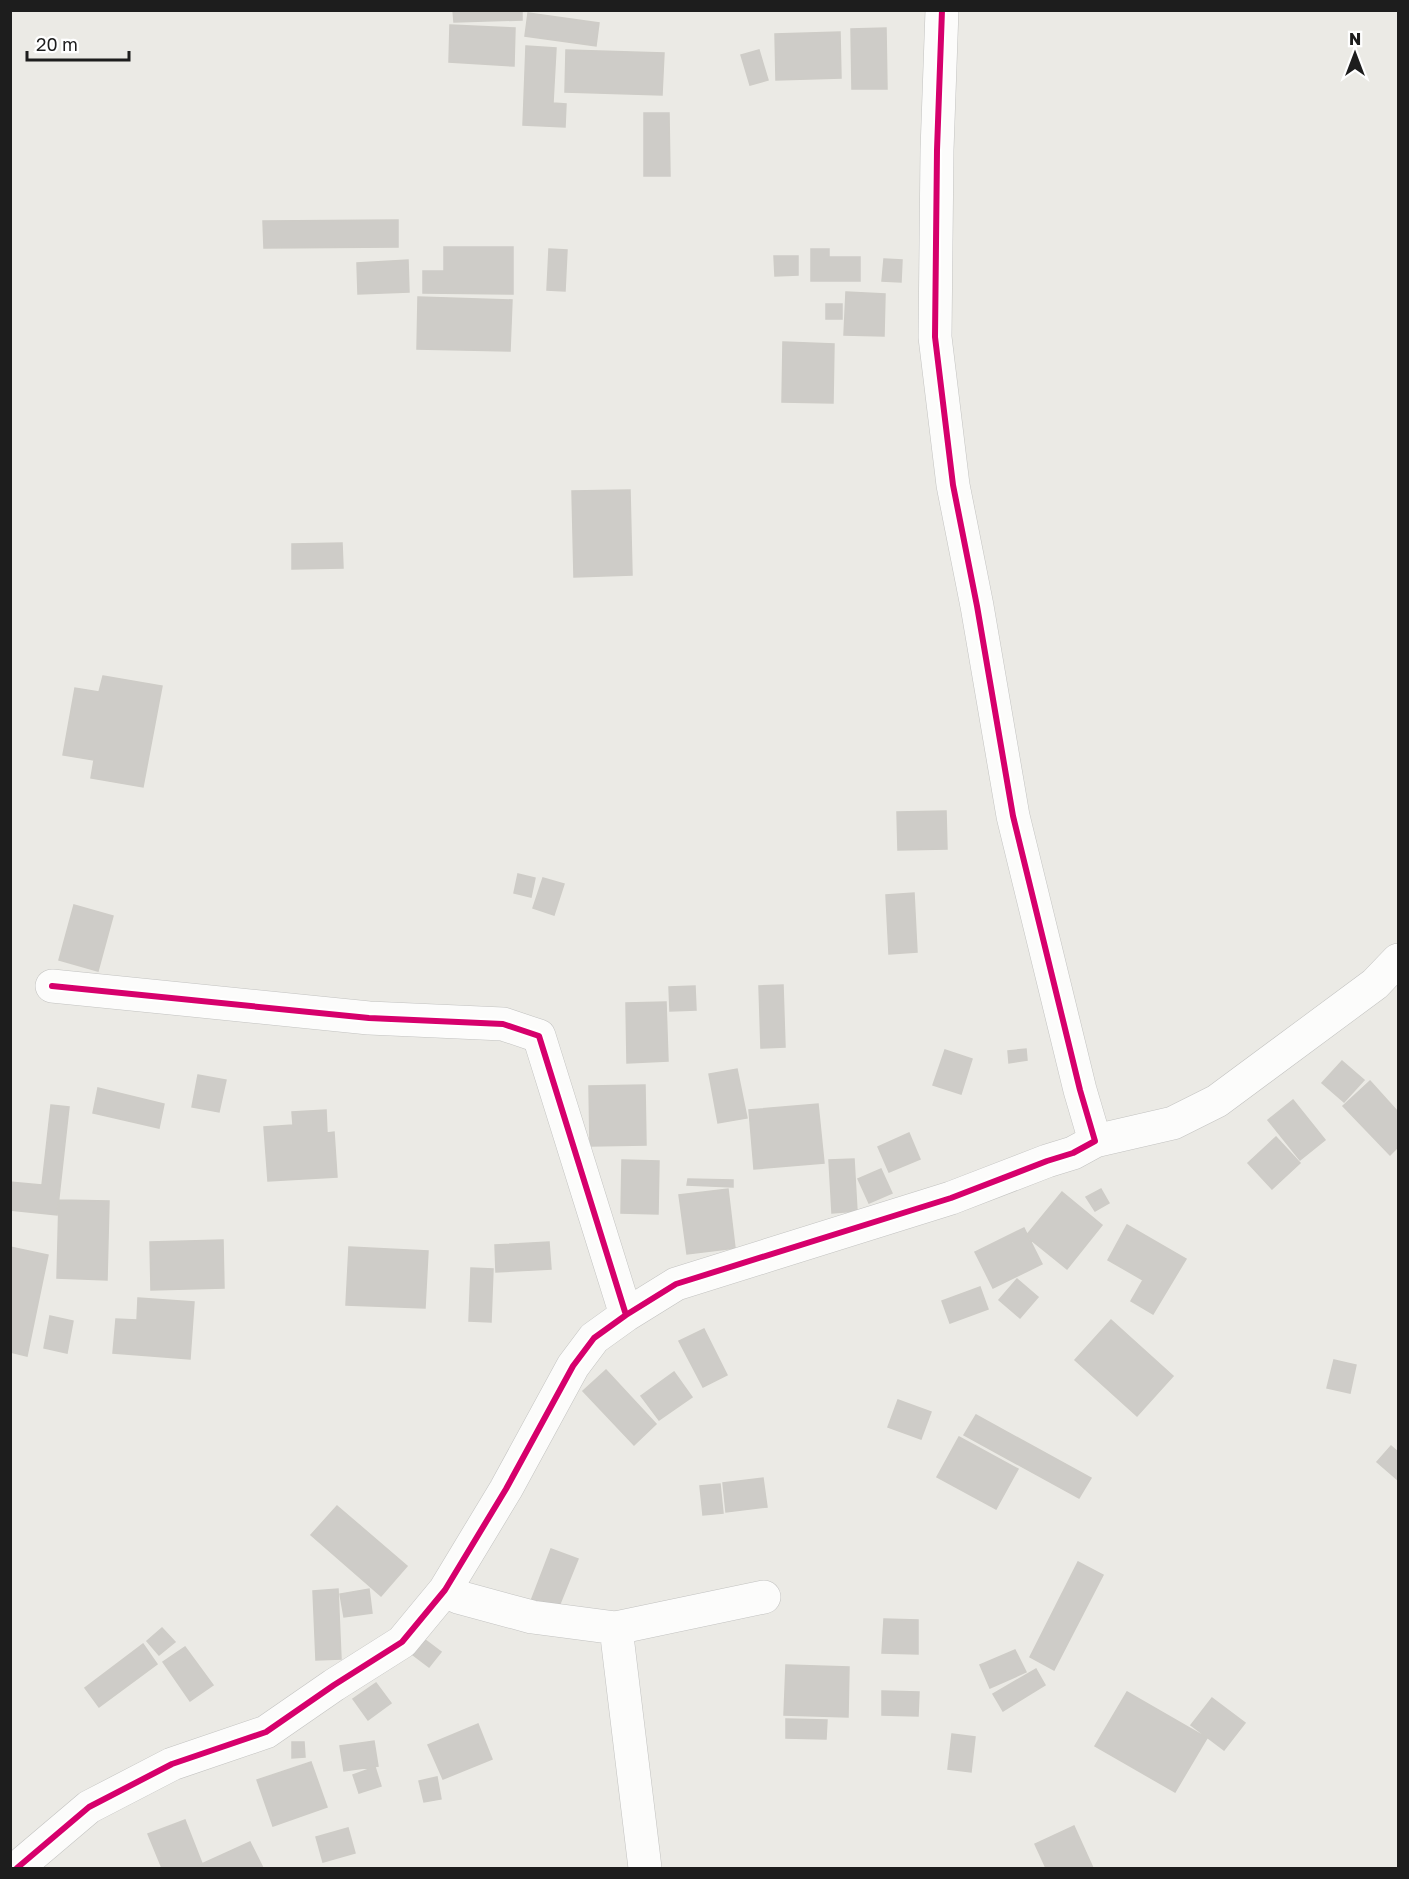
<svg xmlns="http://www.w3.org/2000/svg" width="1409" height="1879" font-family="'Golos Text',sans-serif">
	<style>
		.building { fill: #ceccc8; stroke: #ceccc7; stroke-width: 1.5 }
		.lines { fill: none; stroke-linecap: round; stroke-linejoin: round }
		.minor-casing { stroke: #c2c2c0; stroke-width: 34 }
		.minor { stroke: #fcfcfb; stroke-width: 33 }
		.cycleway-casing { stroke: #fff; stroke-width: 10 }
		.cycleway { stroke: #d6006c; stroke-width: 6 }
	</style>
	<rect width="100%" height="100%" fill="#ebeae5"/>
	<path class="building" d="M453,10H522V20L454,22Z
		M528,13L599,23L596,46L525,36Z
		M450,25L515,28L514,66L449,62Z
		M886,28L887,89H852L851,29Z
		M840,32L841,78L776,80L775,34Z
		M526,46L556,48L553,103L566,104L565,127L523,125Z
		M566,50L664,53L662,95L565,92Z
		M759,50L768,80L750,85L741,55Z
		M644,113H669L670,176H644Z
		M398,220V247L264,248L263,221Z
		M444,247H513V294L423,293V271H444Z
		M549,249L567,250L565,291L547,290Z
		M811,249H829V257H860V281H811Z
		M774,256H798V275L775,276Z
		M884,259L902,260L901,282L882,281Z
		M408,260L409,292L358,294L357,263Z
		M846,292L885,294L884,336L844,335Z
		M418,297L512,300L510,351L417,349Z
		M826,304H842V319H826Z
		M783,342L834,344L833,403L782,402Z
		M630,490L632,575L574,577L572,491Z
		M342,543L343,568L292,569V544Z
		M103,676L162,686L143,787L91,778L94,760L63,755L75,688L99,692Z
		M946,811L947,849L898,850L897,812Z
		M518,874L535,878L531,897L514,893Z
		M543,878L564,884L554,915L533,908Z
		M914,893L917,952L889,954L886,895Z
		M74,905L113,916L98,971L59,960Z
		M783,985L785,1047L761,1048L759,986Z
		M695,986L696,1010L670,1011L669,987Z
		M666,1002L668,1061L627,1063L626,1003Z
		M1026,1049L1027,1060L1009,1063L1008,1051Z
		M945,1050L972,1059L961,1094L933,1085Z
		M1342,1061L1364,1080L1344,1102L1322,1083Z
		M737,1069L747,1118L718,1123L709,1074Z
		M198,1075L226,1080L219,1112L192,1107Z
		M1370,1081L1398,1112V1147L1390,1155L1343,1106Z
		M645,1085L646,1145L590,1146L589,1086Z
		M98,1088L164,1104L159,1128L93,1113Z
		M1293,1100L1325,1140L1300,1160L1268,1120Z
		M818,1104L824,1163L754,1169L749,1110Z
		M51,1105L69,1107L57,1215L10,1210V1182L42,1185Z
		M326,1110L327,1133L334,1132L337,1177L268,1181L264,1127L293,1125L292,1112Z
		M909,1133L920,1159L889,1172L878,1147Z
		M1276,1137L1300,1163L1272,1189L1248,1163Z
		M854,1159L857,1211L832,1213L829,1160Z
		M622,1160L659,1161L658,1214L621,1213Z
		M881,1169L892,1193L869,1203L858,1179Z
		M688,1179L733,1180V1187L687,1185Z
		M728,1189L735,1248L687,1254L679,1195Z
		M1101,1189L1109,1203L1095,1211L1086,1197Z
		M1062,1192L1102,1225L1067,1269L1026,1236Z
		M59,1200L109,1201L107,1280L57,1278Z
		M1127,1225L1186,1259L1153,1314L1131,1301L1143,1280L1108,1260Z
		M1024,1228L1042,1264L993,1288L975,1252Z
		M223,1240L224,1288L151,1290L150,1242Z
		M549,1242L551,1269L496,1272L495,1245Z
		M10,1247L48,1255L27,1356L10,1352Z
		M349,1247L428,1251L425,1308L346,1305Z
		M471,1268L493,1269L491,1322L469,1321Z
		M1017,1279L1038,1297L1020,1318L999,1300Z
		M980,1287L988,1309L950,1323L942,1301Z
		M138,1298L194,1302L190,1359L113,1353L116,1319L137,1320Z
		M50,1316L73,1321L67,1353L44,1348Z
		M1111,1320L1173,1376L1137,1416L1075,1360Z
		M704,1329L727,1375L703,1387L679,1341Z
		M1334,1360L1356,1365L1350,1393L1327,1388Z
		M606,1370L656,1424L634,1445L583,1391Z
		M674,1372L692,1397L659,1420L641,1396Z
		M898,1400L931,1412L921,1439L888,1427Z
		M976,1415L1091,1478L1079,1498L964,1435Z
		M959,1437L1018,1469L996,1509L937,1477Z
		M1391,1446L1398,1452V1480L1377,1462Z
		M763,1478L767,1507L726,1512L723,1483Z
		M720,1484L723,1513L703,1515L700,1486Z
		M337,1506L407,1566L381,1596L311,1535Z
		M551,1549L578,1559L557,1611L531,1601Z
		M1078,1562L1103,1575L1054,1670L1030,1657Z
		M338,1589L341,1659L316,1660L313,1591Z
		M369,1589L372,1613L344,1617L340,1594Z
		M884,1619L918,1620V1654L882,1653Z
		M162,1628L175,1642L159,1655L147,1641Z
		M424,1639L441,1652L429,1667L412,1654Z
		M143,1644L157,1664L99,1707L85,1688Z
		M185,1647L213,1685L190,1701L163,1662Z
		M1015,1650L1026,1672L990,1688L980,1665Z
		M786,1665L849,1667L848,1717L784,1715Z
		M1036,1669L1045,1685L1003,1711L993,1694Z
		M376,1683L391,1703L368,1720L353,1699Z
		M882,1691L919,1692L918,1716L882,1715Z
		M1127,1692L1207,1738L1175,1792L1095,1746Z
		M1212,1698L1245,1723L1224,1750L1191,1725Z
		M786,1719L827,1720L826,1739L786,1738Z
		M478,1724L492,1759L443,1779L428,1745Z
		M952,1734L975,1737L971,1772L948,1769Z
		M374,1741L378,1766L344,1771L340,1746Z
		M292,1742H304L305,1757L292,1758Z
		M311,1762L327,1807L273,1826L257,1780Z
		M375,1767L381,1786L359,1793L353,1775Z
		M437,1777L441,1799L424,1802L419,1781Z
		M185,1820L203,1866L196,1868H162L148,1834Z
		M1074,1826L1093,1868H1046L1035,1844Z
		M348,1828L355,1853L323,1862L316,1837Z
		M250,1842L263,1868H198L197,1866Z"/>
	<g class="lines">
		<defs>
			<path id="minor" d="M52,986L369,1018L503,1024L539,1036L626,1315
				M1095,1141L1173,1123L1217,1101L1375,984L1398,960
				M445,1590L458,1597L532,1617L616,1628L764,1597
				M616,1628L645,1868
				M17,1868L89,1807L172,1764L266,1732L334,1685L402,1642L445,1590L506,1489L573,1366L594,1338L626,1315L676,1284L951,1198L1047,1161L1073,1153L1095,1141L1080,1090L1013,816L977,606L953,485L935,337L937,150L942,10"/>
		</defs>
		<use href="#minor" class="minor-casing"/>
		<use href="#minor" class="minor"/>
		<defs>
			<path id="cycleway" d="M52,986L369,1018L503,1024L539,1036L626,1315
				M17,1868L89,1807L172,1764L266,1732L334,1685L402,1642L445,1590L506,1489L573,1366L594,1338L626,1315L676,1284L951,1198L1047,1161L1073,1153L1095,1141L1080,1090L1013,816L977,606L953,485L935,337L937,150L942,10"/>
		</defs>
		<use href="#cycleway" class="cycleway-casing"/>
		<use href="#cycleway" class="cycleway"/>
	</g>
	<rect width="1409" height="1879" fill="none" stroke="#1d1d1d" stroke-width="24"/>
	<g transform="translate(1355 54)" stroke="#ffffff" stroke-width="4.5" paint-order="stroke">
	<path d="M0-4.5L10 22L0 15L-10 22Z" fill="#1d1d1d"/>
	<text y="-9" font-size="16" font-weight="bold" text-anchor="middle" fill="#1d1d1d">N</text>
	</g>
	<path d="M27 51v9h102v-9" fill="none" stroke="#1d1d1d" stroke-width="3"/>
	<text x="36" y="51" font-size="18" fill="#1d1d1d" stroke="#ffffff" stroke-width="4.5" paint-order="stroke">20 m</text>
</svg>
